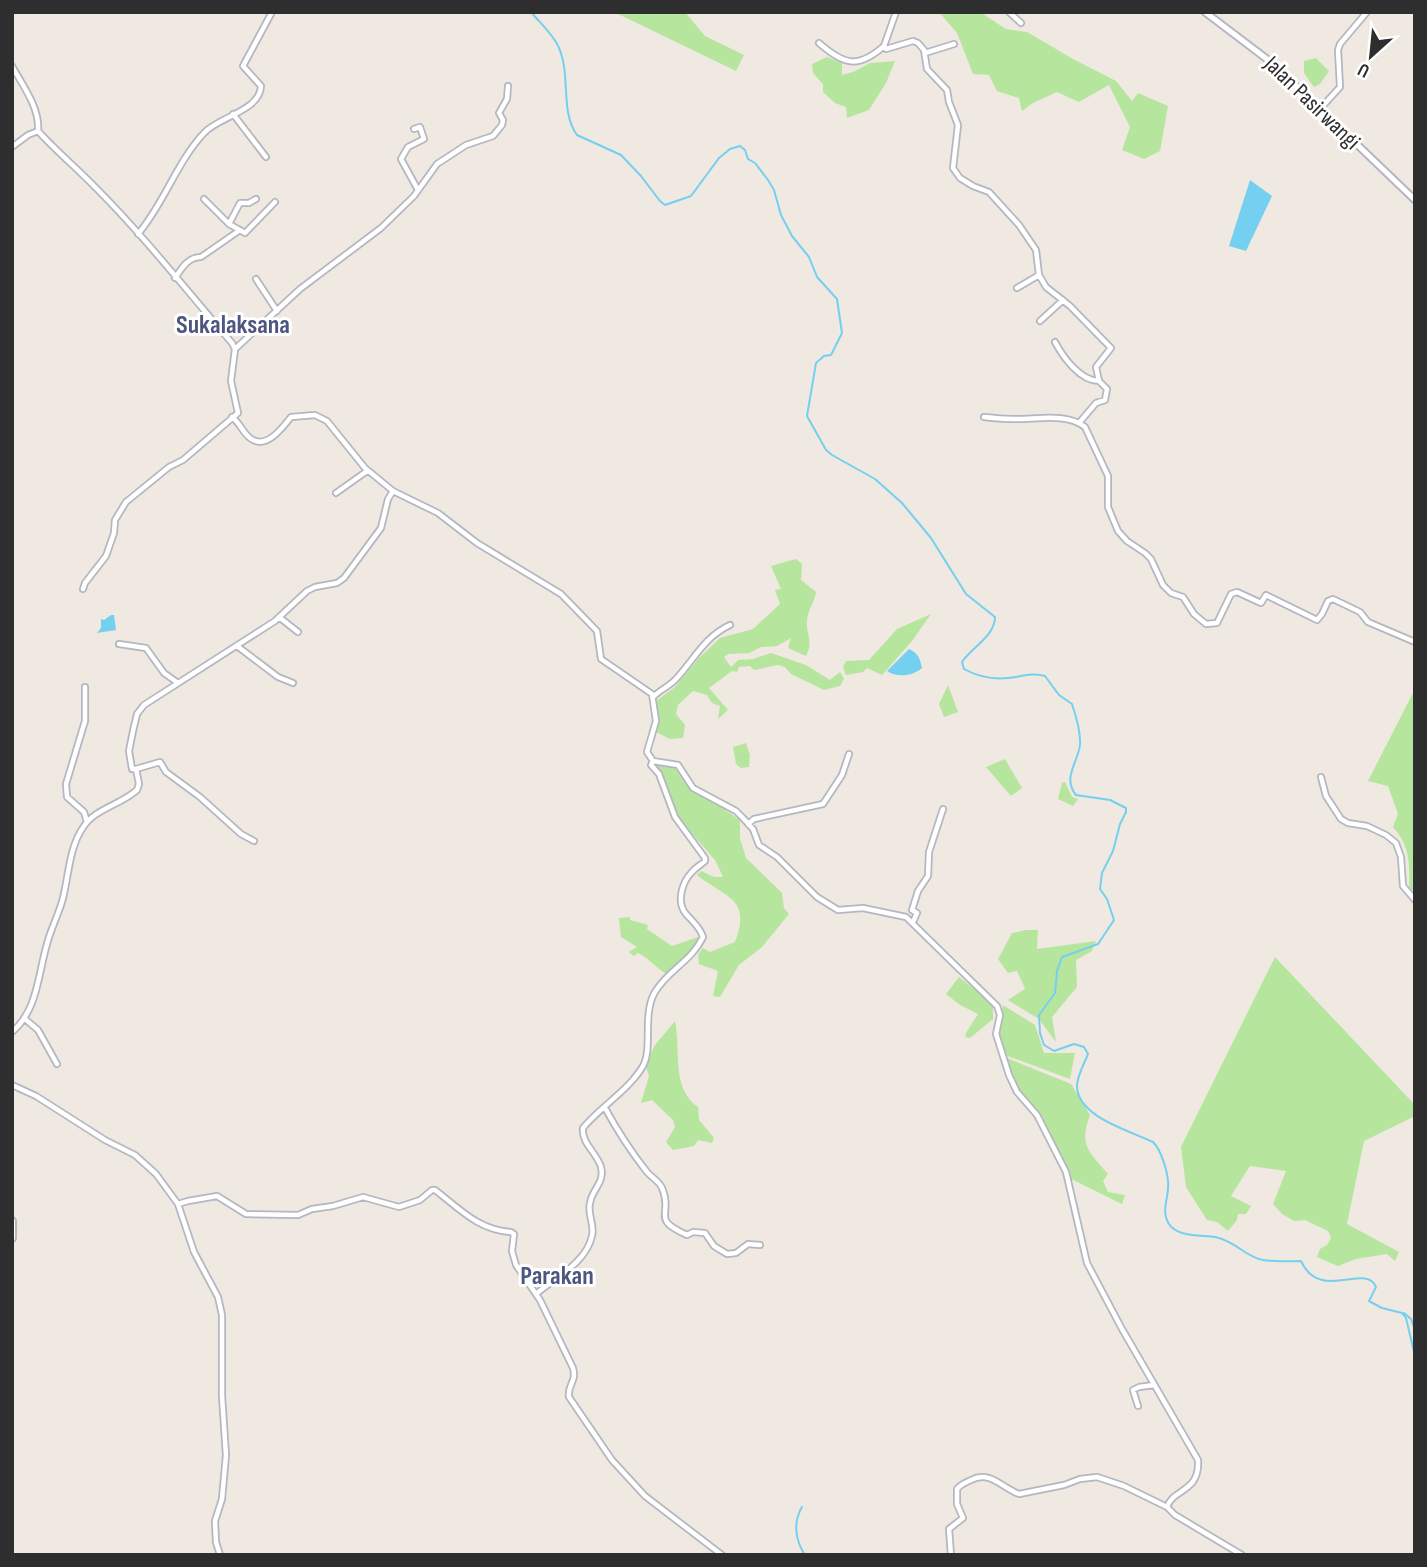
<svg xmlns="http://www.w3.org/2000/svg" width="1427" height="1567" font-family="'Sofia Sans Condensed',sans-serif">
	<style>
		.green { fill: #b6e59e }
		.water { fill: #75cff0 }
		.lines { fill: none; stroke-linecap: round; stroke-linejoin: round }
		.stream { stroke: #75cff0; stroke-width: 2 }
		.minor-casing { stroke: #b4b7c1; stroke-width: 8 }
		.tertiary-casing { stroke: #b4b7c1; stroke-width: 9 }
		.secondary-casing { stroke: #b4b7c1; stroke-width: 10 }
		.minor { stroke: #fff; stroke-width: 4.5 }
		.tertiary { stroke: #fff; stroke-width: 5 }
		.secondary { stroke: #fff; stroke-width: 6 }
		.labels { text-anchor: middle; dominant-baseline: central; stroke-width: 6; stroke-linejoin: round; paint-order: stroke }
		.street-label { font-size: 23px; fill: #2e2e2e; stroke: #fff }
		.quarter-label { font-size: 26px; font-weight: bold; fill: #4d5680; stroke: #fff }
	</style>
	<rect width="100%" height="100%" fill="#efe9e1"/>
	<path class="green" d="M614,12H685L705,36L744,55L736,71Z
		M939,12H980L1006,29L1027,32L1073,59L1116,81L1132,101L1138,93L1168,106L1160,151L1144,159L1122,150L1130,127L1109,85L1079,102L1057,92L1033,103L1022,111L1019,98L997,91L989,75L973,74L957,33Z
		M827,57L842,63V75L853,72L870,63L895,61L886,83L869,110L847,118L846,107L835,103L823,92V84L813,73L812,64Z
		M1316,58L1329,71L1320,84L1314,87L1304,73V61Z
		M796,559L802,564L801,580L816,592C815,602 808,609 807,620C806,637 814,640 806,656L788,648L791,638L777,646L761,647L749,653L728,654L724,657L731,667L738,660L753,659L771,653L806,665L830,680L840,672L844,679L840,686L824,690L791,674L785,667L778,665L754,670L750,666L739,667L737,672L732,671L709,688L728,710L718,719L720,706L712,703L707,695L693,691L678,705L676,714L685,725L683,738L670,739L656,732V701L675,687L699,658L720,638L753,629L780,604L775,590L781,589L771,566Z
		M931,614L912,641L882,675L867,668L863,672L846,675L843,667L846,661L869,660L897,629Z
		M948,685L958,712L944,717L939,704Z
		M1415,689V891L1409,888C1410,864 1410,846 1393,827L1398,814L1388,786L1368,781Z
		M746,743L750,755L749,767L741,768L736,764L733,747Z
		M1005,759L1022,788L1011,796L986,767Z
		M655,765L675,768L684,782L740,820V839L746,858L782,893L784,908L789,914L762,947L739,965L720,997L713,996L718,971L699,964L698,955L703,948L710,952L735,942C752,898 726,898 697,875L701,871L714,877H723L715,860L681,821Z
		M1065,782L1072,797L1078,799L1073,806L1058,799L1062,783Z
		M630,917V920L648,925L647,929L672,946L701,936C695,954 680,963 666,974C655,967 650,959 638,953L634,956L629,952L637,947L621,937L619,918Z
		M1026,930H1038L1037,949L1096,941L1092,951L1076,960L1077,987L1052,1017L1056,1042L1039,1019L1008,1000L1025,989L1017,971L1008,973L998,959L1012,933Z
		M1275,957L1415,1105V1116L1364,1141L1347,1224L1399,1252L1395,1261L1387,1254L1356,1259L1338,1266L1317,1257L1320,1249L1327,1245L1331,1238L1328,1231L1305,1220L1294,1221L1282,1214L1273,1204L1286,1171L1250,1166L1231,1196L1251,1206L1246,1214H1238L1237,1220L1228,1231L1217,1222L1207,1220L1186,1187L1181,1147Z
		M959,977L993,1004V1019L970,1038L965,1037L966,1033L978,1014L960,1005L946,994Z
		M1003,1005L1035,1025L1044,1053H1075L1070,1079L1005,1055L998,1032Z
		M675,1021C681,1050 671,1089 698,1107L699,1120L714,1138L712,1143L698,1140L694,1146L673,1150L666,1142L675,1127L673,1120L652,1100L641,1103L649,1076L646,1067L649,1057L655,1045Z
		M1007,1058L1071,1084L1090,1115C1079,1145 1088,1151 1108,1174L1103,1181L1108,1192L1125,1195L1122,1204L1065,1176L1054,1157L1038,1111L1012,1087Z"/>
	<path class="water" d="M1250,180L1272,196L1246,251L1229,246Z
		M111,615H114L116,630L97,633L101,628V619L104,620Z
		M909,649C918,653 920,658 922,668C913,676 897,678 887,671Z"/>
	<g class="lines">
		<path class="stream" d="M531,12C540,23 554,35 559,48C571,76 560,112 577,135L621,155L641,176L660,201L665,205L691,196L719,158L730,149L740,146L745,150L748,159L755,163L768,180L774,190L781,215L792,236L809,257L817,277L837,299L842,333L831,355L824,356L816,363L807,416L826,450L832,455L875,479L902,503L931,538L966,594L995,617C995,636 972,647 962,662L964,669C980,678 999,680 1016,677C1027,675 1034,673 1045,676L1059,695L1072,704C1076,716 1081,733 1080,745C1078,762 1062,778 1076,795L1110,800L1126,808V812L1120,824L1113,851L1102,873L1100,889L1107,899L1114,920L1098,944L1062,957L1057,971L1055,993L1039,1015L1040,1033L1044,1045L1054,1051L1074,1044L1084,1047L1088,1054C1084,1064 1078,1074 1077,1085C1076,1117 1131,1131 1153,1142C1161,1150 1167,1170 1168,1181C1170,1195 1160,1211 1169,1224C1177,1237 1201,1235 1215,1237C1236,1241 1245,1257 1263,1260C1275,1262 1288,1261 1301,1261C1320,1303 1366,1262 1376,1287L1369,1301L1382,1308L1402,1313L1406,1318L1415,1356
			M1404,1313L1411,1319L1415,1330
			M802,1507C793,1522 795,1540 805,1555"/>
		<defs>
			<path id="minor" d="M896,12L884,46L886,49L913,41L918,43L924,50L927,69L947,90L949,102L958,125L953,168L960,178L973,186L989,192L1019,225L1036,250L1039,275L1046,287L1070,306L1111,348L1096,367L1099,381L1107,389L1105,400L1096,403L1079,423
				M1009,12L1021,23
				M819,43C844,65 858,69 884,46
				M925,53L954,44
				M12,66C23,86 40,108 38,131C56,151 78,169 96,188C144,236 187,291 232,343L235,349L231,381L238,413L183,460L169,467L126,502L115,520L114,533L106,556L85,583L83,589
				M1320,109L1340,87L1338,50L1340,44L1367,12
				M233,114L266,157
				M414,129L420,127L424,139L408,147L401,159L418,190
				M12,147L28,135L38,131
				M204,199L229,224L245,233L275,202
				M229,224L240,203H249L256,199
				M138,234C164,204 176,163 204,133C218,117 260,111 261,86L243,66L272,12
				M175,278C182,268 188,257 201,257L240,230
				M256,279L277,311
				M1017,288L1039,275
				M1040,321L1063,300
				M1055,342C1063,357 1080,381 1099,381
				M235,349L300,289L381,228L414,196L437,164L466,145L493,136L502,125L503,120L499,113L507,99L508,86
				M232,417C240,423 243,433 250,438C266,451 283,427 291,417L315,415L327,421L365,468L393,491L438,513L477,543L561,594L597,631L601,659L652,694L656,721L647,752L653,761L678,765L693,788L736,811L743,818L753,829L759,845L777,857L817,897L838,910L863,908L906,917L997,1006L1000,1015L996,1034L1009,1075L1017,1092L1037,1115L1066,1172L1087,1263L1122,1329L1198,1460C1200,1493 1173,1488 1167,1507L1175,1515L1242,1555
				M984,417C993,418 1003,419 1012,419C1035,420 1066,412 1085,427L1108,476V507L1118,531L1127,541L1145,553L1151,559L1163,585L1171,593L1183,597L1194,614L1206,624L1217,623L1231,594L1237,592L1261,603L1266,595L1317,620L1322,614L1328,601L1333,599L1360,612L1368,622L1415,642
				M336,493L367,471
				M279,617L298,632
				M119,644L146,648L164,673L178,683
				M237,646L278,677L293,683
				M85,687V721L66,784L67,797L84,812L87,822
				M653,697C660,690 668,687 675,680C694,660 704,637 730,625
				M136,769L160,762L166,772L200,797L241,834L254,841
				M1321,777L1326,796L1341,819L1348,823L1367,826L1386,835L1396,843L1401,857L1403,886L1415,900
				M748,824L754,819L823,804L842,775L849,754
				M913,922L917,913L912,910L918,891L928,876L929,852L943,809
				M25,1019L38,1030L57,1064
				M12,1032C38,1010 38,974 47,944C51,928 59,914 63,898C69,874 69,847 84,826C95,809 122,804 137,790L139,784L136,769H132L129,751L133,731L137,714L144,705L275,621L307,591L315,587L337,583L344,578L381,528L388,499L393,491
				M12,1085L36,1096L105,1140L135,1155L156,1174L178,1204L194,1252L218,1297L222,1315V1396L226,1455L222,1499L215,1521L216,1542L220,1555
				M605,1108C617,1130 632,1153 647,1172C652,1178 659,1181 662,1188C674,1215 649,1218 687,1235L693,1232L705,1233L714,1246L727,1254L736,1253L748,1244L760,1245
				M178,1204L188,1201L217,1196L246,1214L298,1215L312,1209L333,1206L363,1197L399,1207L420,1200L432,1190H435C460,1209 478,1230 511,1232L514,1234L512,1251L516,1265L540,1300L573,1368C577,1382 567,1385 569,1397L612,1460L645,1496L722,1555
				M536,1294C556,1277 586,1263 592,1236C595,1225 587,1214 590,1203C592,1189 605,1183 601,1167C597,1153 581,1143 583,1128C599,1108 630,1089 643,1066C653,1048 642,1014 655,992C668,970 692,961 703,937C700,927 693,922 686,914C676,902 682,882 692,872C696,867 701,865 705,861V858L675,817L659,774L651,765L653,761
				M1138,1406L1133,1390L1139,1387L1154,1385
				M951,1555L949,1529L963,1518L957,1504V1489C961,1484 965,1483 971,1480C990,1470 1002,1488 1019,1494L1064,1485L1080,1479L1097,1477L1124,1486L1167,1507"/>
			<path id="tertiary" d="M1205,12L1272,63L1415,200"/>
			<path id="secondary" d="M12,1221V1238"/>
		</defs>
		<use href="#minor" class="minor-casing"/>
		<use href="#tertiary" class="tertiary-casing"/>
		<use href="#secondary" class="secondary-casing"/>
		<use href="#minor" class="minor"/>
		<use href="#tertiary" class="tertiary"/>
		<use href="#secondary" class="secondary"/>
	</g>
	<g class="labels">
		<g class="street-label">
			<text transform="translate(1312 103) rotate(44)">Jalan Pasirwangi</text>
		</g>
		<g class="quarter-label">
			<text x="233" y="325">Sukalaksana</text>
			<text x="557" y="1276">Parakan</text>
		</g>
	</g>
	<rect width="1427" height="1567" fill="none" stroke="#2e2e2e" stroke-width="28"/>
	<g transform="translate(1371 56) rotate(207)" stroke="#ffffff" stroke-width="5" paint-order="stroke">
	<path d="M0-5L12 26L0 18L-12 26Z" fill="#2e2e2e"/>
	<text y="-10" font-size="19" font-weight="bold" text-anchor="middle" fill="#2e2e2e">U</text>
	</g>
</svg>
